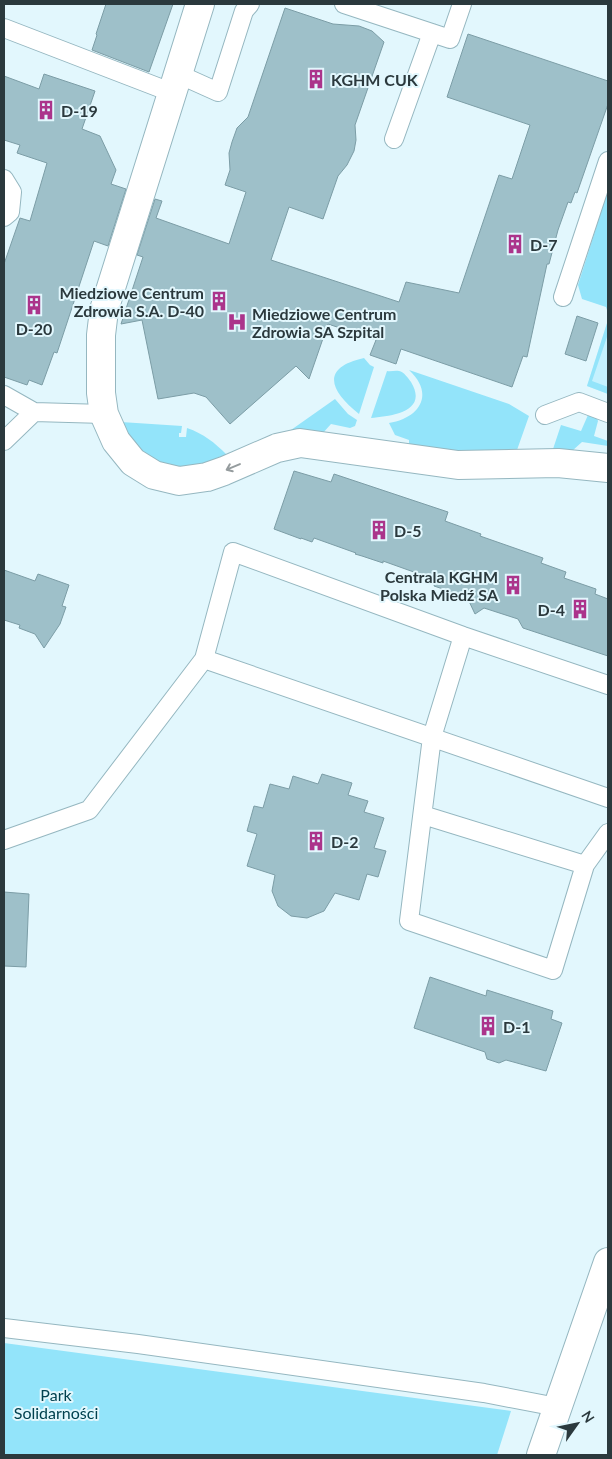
<svg xmlns="http://www.w3.org/2000/svg" width="612" height="1459" font-family="Lato,sans-serif">
	<style>
		.built { fill: #c5f1fe }
		.green { fill: #93e4fa }
		.building { fill: #9ec0c9; stroke: #7c9da6 }
		.lines { fill: none; stroke-linecap: round; stroke-linejoin: round }
		.lane-casing { stroke: #95b7c0; stroke-width: 20 }
		.street-casing { stroke: #95b7c0; stroke-width: 30 }
		.secondary-casing { stroke: #95b7c0; stroke-width: 30 }
		.lane { stroke: #fff; stroke-width: 18 }
		.street { stroke: #fff; stroke-width: 28 }
		.secondary { stroke: #fff; stroke-width: 28 }
		.oneway { stroke: #959c9e }
		.labels { text-anchor: middle; dominant-baseline: central; stroke-width: 4; stroke-linejoin: round; paint-order: stroke }
		.poi-label { font-size: 16px; font-weight: bold; fill: #2b393d; stroke: #e2f7fd; text-anchor: start }
		.park-label { font-size: 16px; fill: #00414f; stroke: #e2f7fd }
	</style>
	<rect width="100%" height="100%" fill="#e2f7fd"/>
	<path class="built" d="M608,320V394L587,386Z"/>
	<path class="green" d="M608,190V313L606,307L582,299L578,285Z
		M608,320V334L592,381L608,387V394L587,386Z
		M364,358L370,365L374,367L359,414C331,392 319,368 364,358Z
		M409,370L509,404L529,416L517,450L475,455L409,448V440L395,435L389,423C420,418 435,394 409,370Z
		M387,371C391,372 395,370 399,371C404,372 408,378 411,382C429,412 391,416 371,418Z
		M335,399L348,414L357,420L355,426L350,428L331,424L322,434L291,430Z
		M588,415L596,416L598,421L594,436L608,441V446L582,442L572,451L553,449L561,425L581,431Z
		M121,422L182,426L181,433H179V437H186L187,428C204,434 214,442 227,455L197,466L167,468L134,449Z
		M4,1343L511,1411L497,1455H4Z"/>
	<path class="building" d="M106,4H173L149,72L92,50L97,35L96,34Z
		M285,8L333,24L359,26L372,31L384,42L355,125L356,140L354,151L347,165L338,176L323,219L289,207L271,260L399,302L406,282L459,293L499,175L512,179L530,125L447,97L468,34L608,81V104L577,193L575,192L571,203L568,202L558,230L549,264H547L527,357L523,356L512,387L401,349L396,364L370,355L376,340L328,324L309,379L296,366L230,424L206,397L194,393L158,399L142,320L121,324L143,257L137,255L155,199L162,201L156,218L229,244L246,192L225,185L230,170L229,153L232,142L237,128L248,117Z
		M44,74L95,91L82,129L100,136L116,170L111,184L126,189L108,246L94,241L57,353L54,352L42,385L29,380L27,385L4,377V264L20,218L30,221L47,163L17,153L20,145L4,140V76L39,89Z
		M577,316L598,323L586,361L565,354Z
		M294,471L331,482L334,474L448,512L445,521L481,534L480,536L543,558L541,563L566,572L564,578L596,589L595,594L608,599V656L523,628L518,619L484,608L475,614L467,597L434,586L435,583L424,580L425,576L383,561V563L362,556L355,554L356,553L314,538L312,542L301,538V539L274,529Z
		M4,570L35,581L38,574L69,585L62,606L66,607L60,624L44,648L35,634L19,628L20,625L4,620Z
		M322,774L352,783L348,795L368,801L364,812L384,818L374,848L386,851L378,877L367,874L359,900L335,893L324,911L307,918L291,916L278,906L272,891L275,875L247,866L257,834L247,831L254,806L263,808L270,784L289,789L293,776L318,784Z
		M4,892L29,894L26,967L4,966Z
		M430,977L486,996L487,990L553,1011L551,1019L562,1023L546,1071L506,1060L499,1063L487,1059L485,1052L414,1028Z"/>
	<g class="lines">
		<defs>
			<path id="lane" d="M344,4L450,39L462,4
				M4,28L173,93
				M178,74L218,92L244,11L250,4
				M394,139L432,33
				M4,179L12,192L10,212L4,217
				M563,297L608,161
				M4,395L34,412L104,414
				M545,415L579,402L608,413
				M4,441L34,412
				M463,636L432,737L409,921L553,970L585,865L608,833
				M204,659L608,798
				M423,815L585,865
				M4,840L89,810L204,659L233,552L463,636L608,685
				M4,1328L138,1344L484,1393L557,1407"/>
			<path id="street" d="M200,4L104,310L101,335V393L104,414L116,441L133,462L154,475L179,481L207,477L224,471L277,448L300,443L458,465L558,463L608,468"/>
			<path id="secondary" d="M541,1455L608,1262"/>
		</defs>
		<use href="#lane" class="lane-casing"/>
		<use href="#street" class="street-casing"/>
		<use href="#secondary" class="secondary-casing"/>
		<use href="#lane" class="lane"/>
		<use href="#street" class="street"/>
		<use href="#secondary" class="secondary"/>
	</g>
	<defs><path id="oneway-shaft" d="M-6 0H5M1.5-3L5.5 0L1.5 3" fill="none" stroke-width="1.6" stroke-linecap="round" stroke-linejoin="round" transform="scale(1.25)"/></defs>
	<use class="oneway" href="#oneway-shaft" transform="translate(233 467) rotate(157)"/>
	<defs>
		<symbol id="building-bare" viewBox="-9 -9 18 18"><path d="M-4-6H4V6H1V3H-1V6H-4ZM-2.5-4.3h1.7v1.8h-1.7ZM.8-4.3h1.7v1.8H.8ZM-2.5-1h1.7V.8h-1.7ZM.8-1h1.7V.8H.8Z" fill="#ab348b" stroke="#e2f7fd" stroke-width="2.5" paint-order="stroke"/></symbol>
		<symbol id="hospital-bare" viewBox="-9 -9 18 18"><path d="M-5-5h3v3.5h4V-5h3V5h-3V1.5h-4V5h-3Z" fill="#ab348b" stroke="#e2f7fd" stroke-width="2.5" paint-order="stroke"/></symbol>
	</defs>
	<g fill-rule="evenodd">
		<use href="#building-bare" x="302" y="65" width="28" height="28"/>
		<use href="#building-bare" x="32" y="96" width="28" height="28"/>
		<use href="#building-bare" x="501" y="230" width="28" height="28"/>
		<use href="#building-bare" x="205" y="287" width="28" height="28"/>
		<use href="#building-bare" x="20" y="291" width="28" height="28"/>
		<use href="#hospital-bare" x="223" y="308" width="28" height="28"/>
		<use href="#building-bare" x="365" y="516" width="28" height="28"/>
		<use href="#building-bare" x="499" y="571" width="28" height="28"/>
		<use href="#building-bare" x="566" y="595" width="28" height="28"/>
		<use href="#building-bare" x="302" y="827" width="28" height="28"/>
		<use href="#building-bare" x="474" y="1012" width="28" height="28"/>
	</g>
	<g class="labels">
		<g class="poi-label">
			<text x="331" y="79">KGHM CUK</text>
			<text x="61" y="110">D-19</text>
			<text x="530" y="244">D-7</text>
			<text x="204" y="292" text-anchor="end">Miedziowe Centrum<tspan x="204" dy="18">Zdrowia S.A. D-40</tspan></text>
			<text x="252" y="313">Miedziowe Centrum<tspan x="252" dy="18">Zdrowia SA Szpital</tspan></text>
			<text x="34" y="328" text-anchor="middle">D-20</text>
			<text x="394" y="530">D-5</text>
			<text x="498" y="576" text-anchor="end">Centrala KGHM<tspan x="498" dy="18">Polska Miedź SA</tspan></text>
			<text x="565" y="609" text-anchor="end">D-4</text>
			<text x="331" y="841">D-2</text>
			<text x="503" y="1026">D-1</text>
		</g>
		<g class="park-label">
			<text x="56" y="1394">Park<tspan x="56" dy="18">Solidarności</tspan></text>
		</g>
	</g>
	<rect width="612" height="1459" fill="none" stroke="#2b393d" stroke-width="10"/>
	<g transform="translate(577 1424) rotate(57)" stroke="#e2f7fd" stroke-width="4" paint-order="stroke">
	<path d="M0-4L9 19L0 12L-9 19Z" fill="#2b393d"/>
	<text y="-8" font-size="14" font-weight="bold" text-anchor="middle" fill="#2b393d">N</text>
	</g>
</svg>
